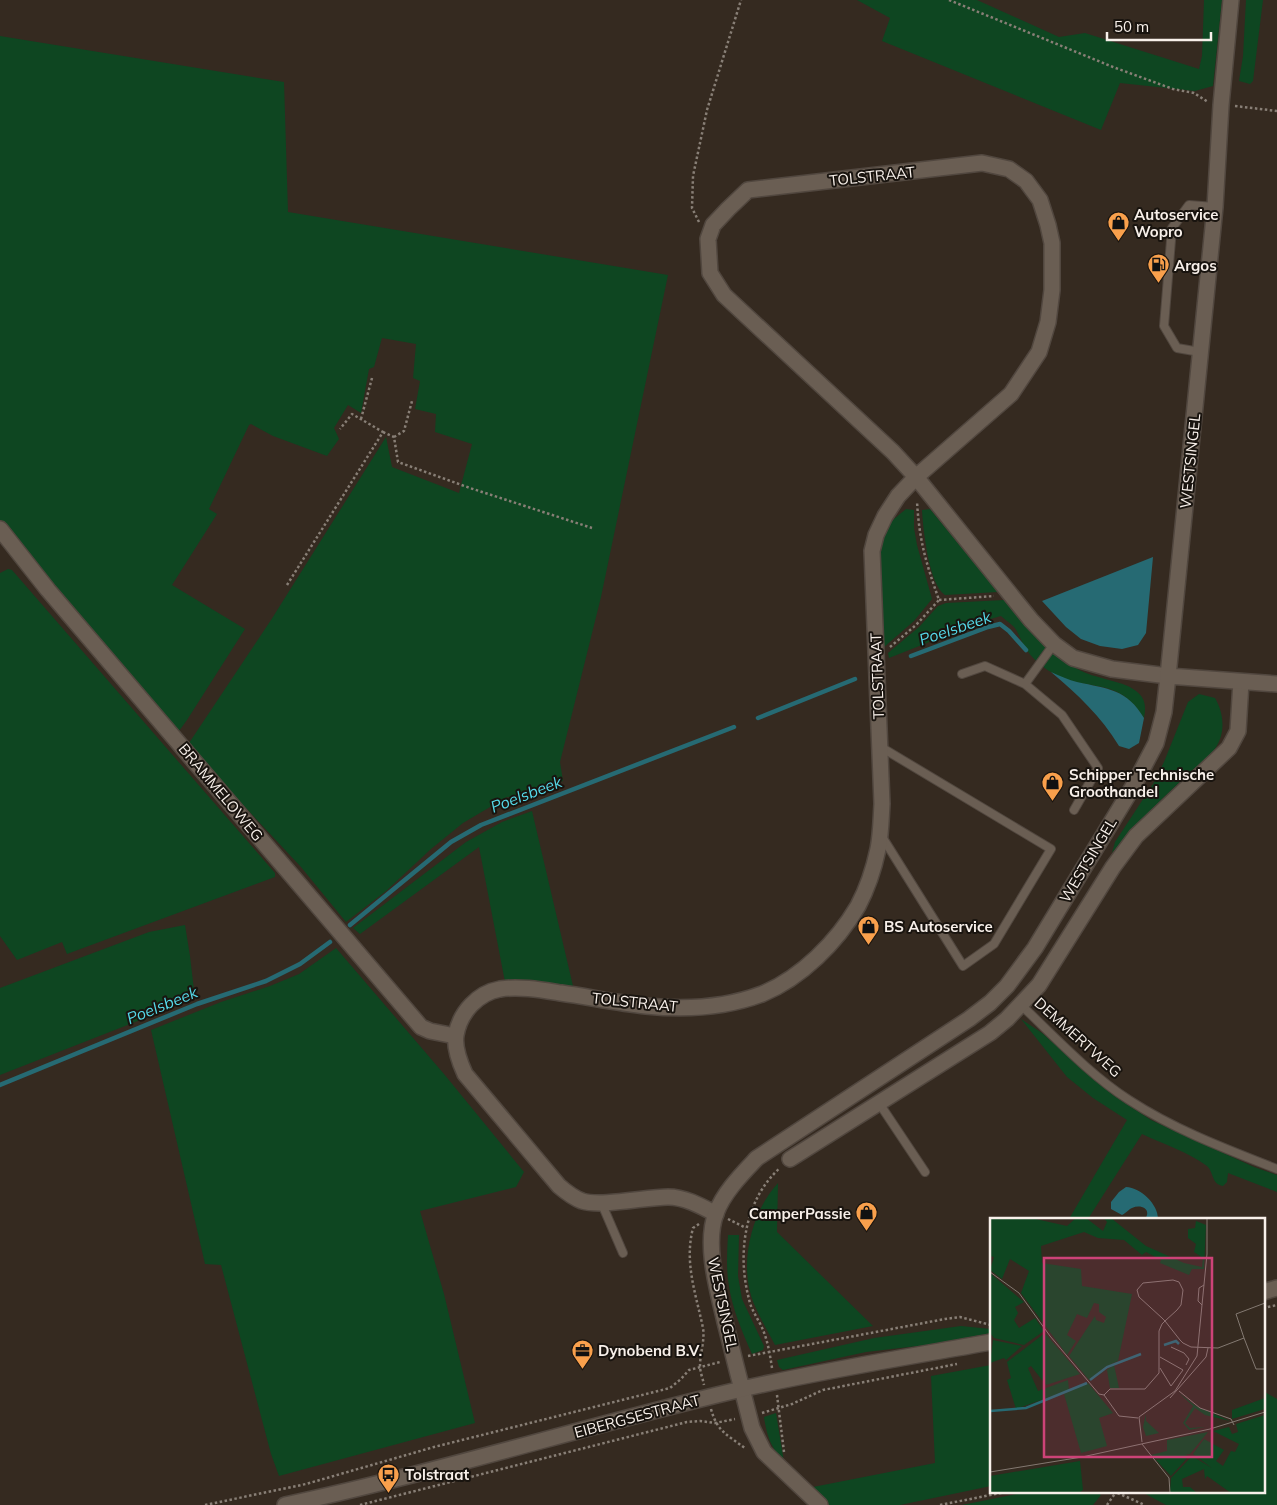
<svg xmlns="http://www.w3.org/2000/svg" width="1277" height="1505" font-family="Mulish,sans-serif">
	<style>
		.green { fill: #0e4621 }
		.water { fill: #266a73 }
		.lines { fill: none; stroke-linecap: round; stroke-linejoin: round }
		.stream { stroke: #266a73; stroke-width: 4.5 }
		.lane-casing { stroke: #51473f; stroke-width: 10 }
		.street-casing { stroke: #51473f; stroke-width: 18 }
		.secondary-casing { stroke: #51473f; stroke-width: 18 }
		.path { stroke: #887f76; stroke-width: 2.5; stroke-dasharray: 2.5 2.5; stroke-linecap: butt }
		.lane { stroke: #6a5e53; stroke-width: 8 }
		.street { stroke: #6a5e53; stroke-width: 15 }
		.secondary { stroke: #6a5e53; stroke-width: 15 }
		.labels { text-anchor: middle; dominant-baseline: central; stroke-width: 4; stroke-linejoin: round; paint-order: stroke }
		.street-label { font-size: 15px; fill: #f8f0ea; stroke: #19140f }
		.poi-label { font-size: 15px; font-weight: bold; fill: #f8f0ea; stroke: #19140f; text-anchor: start }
		.water-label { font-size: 16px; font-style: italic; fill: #55d8e8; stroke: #19140f }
		.inset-river { fill: none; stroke: #266a73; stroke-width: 2.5 }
		.inset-road { fill: none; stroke: #837971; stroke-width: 1 }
		.view { fill: #cd4378; fill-opacity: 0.15; stroke: #cd4378; stroke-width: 2.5 }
		.inset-edge { fill: none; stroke: #f8f0ea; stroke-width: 2.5 }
	</style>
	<rect width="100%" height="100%" fill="#352a20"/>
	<path class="green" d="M857,0H977L1059,37L1085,33L1199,69L1202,56L1204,0H1222L1213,86L1195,91L1120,83L1101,130L882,41L890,18Z
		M1246,0H1263L1253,81L1250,84L1239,81L1243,56Z
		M0,36L284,82L288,212L668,275L601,597L560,762L563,781L516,798L507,797L463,823L431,849L386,891L346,922L301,867L189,747V743L271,620L386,437L392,467L459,493L472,444L435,432L436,414L415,409L420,381L413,378L416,344L382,338L374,367L369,369L361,413L348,405L334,428L339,439L327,456L273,436L251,424L249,425L209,509L217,514L172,585L245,629L187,720L179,731L176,732L44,581L0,520Z
		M906,509L914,510V528L917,545L932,599L914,621L883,648C882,618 873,550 889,525C893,519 900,514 906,509Z
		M930,509L998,592L945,595C929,585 923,529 922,510Z
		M8,569L12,570L275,873V877L67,954L62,942L17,960L0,936V573Z
		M1004,600C1028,629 1050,657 1086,673C1100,679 1126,682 1136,691C1146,698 1146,708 1144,718C1117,674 1087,694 1051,672C1043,668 1031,657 1026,649C1021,642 1019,632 1013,626C1009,622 1004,619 1001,616L980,622L889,658L888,653L919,627L938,606L946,603Z
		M1199,694L1215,698C1222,710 1225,725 1220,739C1214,756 1199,763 1187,775C1161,800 1134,825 1112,853L1115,842L1153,784L1164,762L1188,702Z
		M532,811L573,986L514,980L505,982L479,847L360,934L353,928L466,842L502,822Z
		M185,925L190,956L195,999L180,1003L148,1017L0,1075V988L149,932Z
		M336,948L444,1074L524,1172L516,1187L420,1211L444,1294L475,1423L279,1476L271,1454L221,1265L205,1264L151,1030L221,1002L270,986L299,974Z
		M1021,1019L1042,1033L1113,1095L1151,1120L1254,1167L1277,1175V1192L1228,1173L1227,1182L1223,1186C1211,1184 1214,1172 1207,1166C1188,1152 1163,1144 1142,1134L1088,1219H1069L1127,1120L1093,1098L1067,1077Z
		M778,1183L777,1232L873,1326L775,1345C768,1332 760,1318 754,1304C738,1266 751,1212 778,1183Z
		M728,1235H739L738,1276L742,1299L764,1346L763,1350L752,1354C743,1334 732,1308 729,1286C726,1269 727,1252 728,1235Z
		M961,1326L991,1329V1333L926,1345L866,1352L783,1370L779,1367L777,1360L874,1338Z
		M991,1365V1486L900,1505H829L813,1487L935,1463L931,1376Z
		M1263,1391L1277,1399V1505H1166L1140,1491H1263Z
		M776,1413L784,1462C771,1447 767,1437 764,1417Z
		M1032,1491H1095L1101,1495L1093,1505H962Z"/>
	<path class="water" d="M1153,557L1146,633L1138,645L1122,649L1100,646L1081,639L1066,627L1042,601Z
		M1051,672C1060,676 1069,680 1077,682C1108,689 1127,689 1144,718L1139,743L1129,749L1119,746C1101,716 1078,695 1051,672Z
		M1126,1187C1141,1188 1158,1204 1158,1219H1145C1152,1209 1141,1204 1132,1208C1129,1209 1126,1213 1122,1215L1111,1209V1202L1119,1192Z"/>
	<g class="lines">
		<path class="stream" d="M911,656L988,627L1000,624L1009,631L1026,650
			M758,718L855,679
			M350,925L451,842L481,825L734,727
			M0,1085L197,1004L266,981L300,964L330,942"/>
		<defs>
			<path id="lane" d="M1200,352L1177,348L1164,326L1172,228L1189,205L1215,207
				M962,674L985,666L1025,684L1062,715L1098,768L1074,810
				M1025,684L1054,644
				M879,746L1051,849L994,944L963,966L881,835
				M1021,1005C1056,1038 1089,1074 1129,1100C1175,1130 1226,1149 1277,1169
				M879,1103L925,1172
				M601,1202L623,1253"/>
			<path id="street" d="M0,529L48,590L421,1027L430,1031L455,1036
				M790,1159L990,1033L1007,1019L1039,985L1113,867L1136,836L1229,748L1238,731L1241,682
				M716,1214C701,1206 685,1197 668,1197C646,1197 602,1207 582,1201C574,1198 566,1192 559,1186L465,1074C460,1063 454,1047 456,1035C460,1012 478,993 500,989C520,986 542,990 561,993C589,997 618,1003 646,1006C685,1010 725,1008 762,994C801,978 837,942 858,906C867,889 874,868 878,849C881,834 881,819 882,804L872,551L876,535L885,516L898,496L916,477L1011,394L1039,352L1048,322L1052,290V243L1048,225L1040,200L1026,181L1009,169L982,163L748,190L728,209L713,225L708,239L710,273L724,295L893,452L916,477L1031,620L1054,644L1073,658L1112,669L1168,676
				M742,1389L752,1428L764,1452L820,1505"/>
			<path id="secondary" d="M1168,676L1277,684
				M1263,1292L1277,1288
				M742,1389C736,1367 731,1345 725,1322C718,1291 704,1245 716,1213C724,1192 742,1174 757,1158L969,1019L990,1003L1007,986L1035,948L1134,785L1156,743L1164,712L1168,676L1215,207L1221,105L1231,0
				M285,1505C439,1472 589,1425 742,1389C825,1370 908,1357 991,1342"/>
		</defs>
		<use href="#lane" class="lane-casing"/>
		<use href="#street" class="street-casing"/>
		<use href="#secondary" class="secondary-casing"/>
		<path class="path" d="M949,0L1113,67L1173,89L1194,93L1208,102
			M1235,106L1277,111
			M699,222L692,208L693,176L707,110L741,0
			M361,419L372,378
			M383,432L394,437L398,462L470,488L592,528
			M394,437L404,431L412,401
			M287,585L383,432L352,414L340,429
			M939,600L994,596
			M890,647L916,625L939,600C926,563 919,540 917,501
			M728,1219L746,1228
			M699,1224L693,1228C684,1263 696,1294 703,1328C705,1341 700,1353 700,1366C700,1372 703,1379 704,1385
			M1263,1308L1277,1305
			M748,1356L945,1319L960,1317L991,1325
			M772,1368C770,1355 768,1342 763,1330C759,1320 751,1310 749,1299C737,1255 744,1200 780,1168
			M777,1395L784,1452
			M711,1409C717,1432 728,1435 746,1449
			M762,1413L792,1404L823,1390L957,1364
			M1113,1491L1145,1505
			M205,1505L306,1484L434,1447L670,1388L681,1379L689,1370L720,1362
			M360,1505L687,1422L700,1421L715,1423L735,1419
			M940,1505L1011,1491
			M1107,1505L1116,1492"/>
		<use href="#lane" class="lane"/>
		<use href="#street" class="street"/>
		<use href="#secondary" class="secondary"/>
	</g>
	<defs>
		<symbol id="shop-pin" viewBox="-11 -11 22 30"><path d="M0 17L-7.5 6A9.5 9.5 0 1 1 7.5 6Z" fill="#f9a04c" stroke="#19140f"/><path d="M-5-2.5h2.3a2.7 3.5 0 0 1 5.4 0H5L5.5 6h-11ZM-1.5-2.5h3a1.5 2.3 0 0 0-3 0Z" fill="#111"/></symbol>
		<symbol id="fuel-pin" viewBox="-11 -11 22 30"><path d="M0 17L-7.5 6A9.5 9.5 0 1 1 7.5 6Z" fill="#f9a04c" stroke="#19140f"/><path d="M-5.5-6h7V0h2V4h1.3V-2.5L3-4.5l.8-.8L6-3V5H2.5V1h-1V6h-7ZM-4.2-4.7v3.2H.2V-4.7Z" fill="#111"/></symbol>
		<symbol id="office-pin" viewBox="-11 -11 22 30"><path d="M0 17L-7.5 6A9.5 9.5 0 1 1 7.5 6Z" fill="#f9a04c" stroke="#19140f"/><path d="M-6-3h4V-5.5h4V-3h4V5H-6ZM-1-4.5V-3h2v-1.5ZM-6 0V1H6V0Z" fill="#111"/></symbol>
		<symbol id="bus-pin" viewBox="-11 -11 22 30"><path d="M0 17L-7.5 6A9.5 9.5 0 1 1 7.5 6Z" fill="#f9a04c" stroke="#19140f"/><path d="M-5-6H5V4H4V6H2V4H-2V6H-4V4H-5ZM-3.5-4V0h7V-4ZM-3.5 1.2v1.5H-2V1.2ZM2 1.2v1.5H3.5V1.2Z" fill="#111"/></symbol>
	</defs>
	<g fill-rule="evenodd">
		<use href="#shop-pin" x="1106" y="210" width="25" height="34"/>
		<use href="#fuel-pin" x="1146" y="252" width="25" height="34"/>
		<use href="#shop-pin" x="1040" y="770" width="25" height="34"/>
		<use href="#shop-pin" x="856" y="914" width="25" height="34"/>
		<use href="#shop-pin" x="854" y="1200" width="25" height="34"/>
		<use href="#office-pin" x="570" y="1338" width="25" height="34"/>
		<use href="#bus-pin" x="376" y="1462" width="25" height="34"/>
	</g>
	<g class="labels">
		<g class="street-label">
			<text transform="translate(872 176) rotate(-6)">TOLSTRAAT</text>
			<text transform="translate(1190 461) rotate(-84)">WESTSINGEL</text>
			<text transform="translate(877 676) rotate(-92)">TOLSTRAAT</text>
			<text transform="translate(221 792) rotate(50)">BRAMMELOWEG</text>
			<text transform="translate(1088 860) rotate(-59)">WESTSINGEL</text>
			<text transform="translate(635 1002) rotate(6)">TOLSTRAAT</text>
			<text transform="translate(1078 1037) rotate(42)">DEMMERTWEG</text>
			<text transform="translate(723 1304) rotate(78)">WESTSINGEL</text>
			<text transform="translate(637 1416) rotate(-15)">EIBERGSESTRAAT</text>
		</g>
		<g class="poi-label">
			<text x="1134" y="214">Autoservice<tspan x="1134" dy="17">Wopro</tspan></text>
			<text x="1174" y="265">Argos</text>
			<text x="1069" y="774">Schipper Technische<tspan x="1069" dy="17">Groothandel</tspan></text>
			<text x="884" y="926">BS Autoservice</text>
			<text x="851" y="1213" text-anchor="end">CamperPassie</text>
			<text x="598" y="1350">Dynobend B.V.</text>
			<text x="405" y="1474">Tolstraat</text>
		</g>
		<g class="water-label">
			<text transform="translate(955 628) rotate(-19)">Poelsbeek</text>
			<text transform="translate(526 794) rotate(-21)">Poelsbeek</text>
			<text transform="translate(162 1005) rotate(-22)">Poelsbeek</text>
		</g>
	</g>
	<g transform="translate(990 1218)">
		<rect width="275" height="275" fill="#352a20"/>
		<path d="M0,0H41L77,8L86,0H96L113,13L117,4L114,0H121L156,28L194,45L212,49L213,40L204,34L206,26L198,20V11L205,10L206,3L216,7L214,51H202L199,57L170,45L171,42L156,34L152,37L134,22L108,20L94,14L51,28L52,45L91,51L92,68L142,76L128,143L115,149L99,162L79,138L105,98L106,102L114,105L116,99L109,94V86L104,85L97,100L87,96L77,117L86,123L77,137L31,75L39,53L20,41L12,61L0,52L4,39L0,38ZM0,55L34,84L25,89L28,95L24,102L29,110L45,100L54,113L34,127L4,120L0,115ZM55,115L90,156L56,167L41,148L38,150L48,173L78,162L79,172L26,191L17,162L21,160L17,144ZM3,122L32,128L16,142L14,140L0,145ZM124,147L129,170H120L117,152L100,163ZM98,165L123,195L109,200L117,228L91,235L74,176ZM189,175L206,188L240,203L215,197L205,190L195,205L200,210L215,209L199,212L193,205L203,188ZM275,180V191L242,201V192ZM156,196V203L169,215L156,218L153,209ZM275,197V275H241L217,258L215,261L214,251L192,261L193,269H200L207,275H180L181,260L202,238L222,250L203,236L214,221L234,232L226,243L233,248L241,233L245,234L249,226L223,213L239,209L242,216L248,214L246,206ZM218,214L200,236L165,241L161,237L177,233V222ZM194,236L199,238L181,258L166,242ZM90,243L93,272L89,275H0V258Z" fill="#0e4621"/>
		<path class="inset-river" d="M174,127L186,123L189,126M100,162L117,149L151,136M0,193L36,190L97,165"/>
		<path class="inset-road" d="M0,54L29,75L60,118L109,176L114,177M212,87L208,83L209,70L214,67M254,120L266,151H275M181,129L194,135L199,141L196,147M170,150L181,168L193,152L170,139M189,173L210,190L241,201L244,207M114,177L120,171H155L169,155V113L172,106L175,103L187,92L191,87L193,72L189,64L183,62L153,65L147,72L149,79L172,100L175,103L190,122L193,125L201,129L228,130L254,120L246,96L275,85M114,177L129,198L148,200M180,180L216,139L218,130M152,224L149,199L185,173L207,138L217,36V0M152,226L179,260L180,275M0,254L92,239L220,211L275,194"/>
		<path class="view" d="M54,40H222V239H54Z"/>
		<rect width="275" height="275" class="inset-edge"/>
	</g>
	<path d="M1107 32v8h104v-8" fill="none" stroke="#f8f0ea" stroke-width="2.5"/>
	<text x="1114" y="32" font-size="15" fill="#f8f0ea" stroke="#19140f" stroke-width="4" paint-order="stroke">50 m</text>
</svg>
